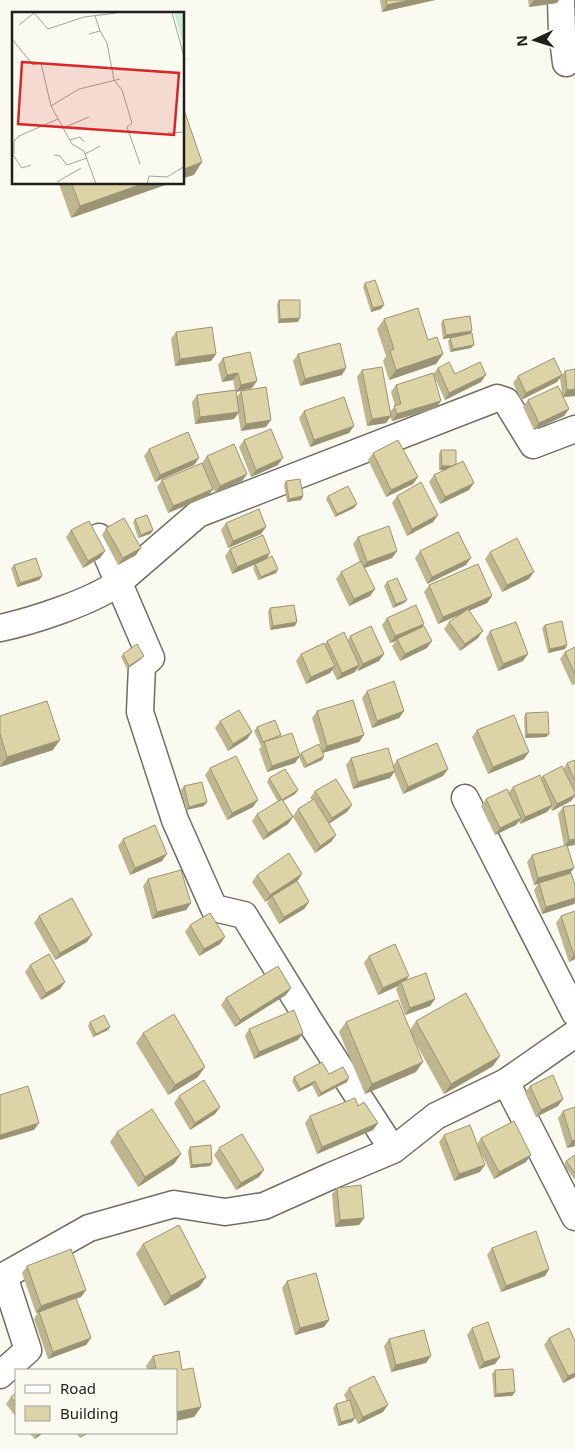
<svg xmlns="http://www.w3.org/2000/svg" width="575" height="1449" font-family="'Noto Sans',sans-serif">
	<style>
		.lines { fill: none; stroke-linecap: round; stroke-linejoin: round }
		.minor-casing { stroke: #706f67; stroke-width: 29 }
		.minor { stroke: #fff; stroke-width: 26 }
		.wall { fill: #bdb68f }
		.shaded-wall { fill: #9a9474 }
		.building { fill: #dcd4a6; stroke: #9a9474 }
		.inset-road { fill: none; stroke: #a3a29b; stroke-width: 1 }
		.view { fill: #d62828; fill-opacity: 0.15; stroke: #d62828; stroke-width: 2.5 }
		.inset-edge { fill: none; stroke: #1f1e1b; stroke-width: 2.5 }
	</style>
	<rect width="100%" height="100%" fill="#fbfaf0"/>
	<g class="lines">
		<defs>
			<path id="minor" d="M561,0L562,31L566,63
				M0,628C33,621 91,602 118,583L198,514L497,398L506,401L533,445L575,429
				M465,798L575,1013
				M506,1082L575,1217
				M393,1150L436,1116L506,1082L575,1034
				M0,1375L28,1350L4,1276L89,1228L174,1204L225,1212L264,1206L331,1176L393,1150L312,1025L244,915L214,908L175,820L140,712L142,666L151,658L99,537"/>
		</defs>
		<use href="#minor" class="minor-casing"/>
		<use href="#minor" class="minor"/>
	</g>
	<path class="wall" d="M380,0H435L382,12Z
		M528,0H559L557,3L529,7Z
		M59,184H168L71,218Z
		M365,283L381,309L371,312L363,287Z
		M279,300L298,322L278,323L277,304Z
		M384,319L428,340L443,354L436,364L389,380L383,361L386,356L377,329Z
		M443,320L472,331L470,334L471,348L450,352L448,341L450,338L460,336L443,339L441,324Z
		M176,332L216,354L211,361L175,366L171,339Z
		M250,352L252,388L236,392L237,397L241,391L266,427L241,431L238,413L234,419L195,424L192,402L197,395L235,390L233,380L222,382L218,365L223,358Z
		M298,354L342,375L300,386L293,361Z
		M438,368L481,382L445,400L434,376L436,408L392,421L390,417L386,423L367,426L357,377L362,370L391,411L395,406L391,392L396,385L433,374Z
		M575,369V396L563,397L569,409L564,416L534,430L523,407L528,400L562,394L560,378L565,371Z
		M562,375L557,382L521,400L513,383L518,376Z
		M304,411L349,433L310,447L299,418Z
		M244,440L278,465L251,477L239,447Z
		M149,449L199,458L194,465L155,482L144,456Z
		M441,450L456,464L469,490L440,504L429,482L434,475L444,470H439V454Z
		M373,453L418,477L413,484L386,497L368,460Z
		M207,456L247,474L242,481L215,493L202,463Z
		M162,480L213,489L208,496L168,513L157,487Z
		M286,481L303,496L301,500L287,502L284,485Z
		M328,496L354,508L335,517L326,499Z
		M397,496L438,515L433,522L407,536L392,503Z
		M135,519L153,530L150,534L138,538L133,522Z
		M226,523L266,527L261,534L228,548L221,530Z
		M106,528L136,555L118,565L102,535Z
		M71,530L105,551L100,558L83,568L66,537Z
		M358,537L397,551L392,558L364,568L375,589L370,596L349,606L336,579L341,572L360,562L353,544Z
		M230,549L266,560L276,573L258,580L253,568L255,564L263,561L232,574L225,556Z
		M420,551L466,565L427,584L415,558Z
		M490,552L529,579L502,592L485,559Z
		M14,565L42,576L39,580L17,587L11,568Z
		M387,582L404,603L393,608L384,586Z
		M429,585L492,596L487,603L469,611L478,638L460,651L444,629L449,622L459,615L438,624L424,592Z
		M270,608L295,626L270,630L268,612Z
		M387,618L424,624L422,627L427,648L400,661L392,646L396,641L390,643L382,625Z
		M545,625L567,645L565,649L548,653L542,628Z
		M490,631L523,661L498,671L486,638Z
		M350,636L384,654L379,661L358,671L357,668L355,672L337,680L332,670L330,673L306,684L296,661L301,654L325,644L327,641L348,640Z
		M575,647V684L572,685L560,659L565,652Z
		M123,654L141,659L127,669L121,657Z
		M367,691L404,711L399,718L372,728L362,698Z
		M317,711L364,735L359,742L323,753L324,756L322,760L304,768L299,757L295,763L267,772L259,749L262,746H261L254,731L257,727L280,737L300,755L301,753L322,750L312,718Z
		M526,713L549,734L546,737L525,738L524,717Z
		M0,716L53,750L0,767Z
		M220,721L252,732L247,739L228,751L215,728Z
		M477,730L524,759L488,774L472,737Z
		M351,758L393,766L397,760L448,769L443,776L403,794L394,772L390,778L353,789L346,765Z
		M575,760V799L574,797L571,801L552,811L551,808L547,812L520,824L519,821L516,825L495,835L481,806L486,799L509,792L513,787L541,778L543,776L563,769L567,763Z
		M210,768L253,807L227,820L205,775Z
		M269,778L298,790L295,794L283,801L293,816L298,809L312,800L310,798L315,791L352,805L347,812L329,823L336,835L331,842L315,853L293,817L288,824L263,840L252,821L257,814L278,802L267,782Z
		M184,786L204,806L186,810L181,790Z
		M575,805L568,847L574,904L542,914L534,890L538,884L534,885L527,862L532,855L564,846L558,814L563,807Z
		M123,839L162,861L130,875L118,846Z
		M302,874L298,880L291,885L309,902L304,909L279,924L267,903L270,899L265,902L252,882L257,875Z
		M148,879L191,903L186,910L152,919L143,886Z
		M575,911V959L569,962L556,923L561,916Z
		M39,916L87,942L55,960L34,923Z
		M190,925L220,944L199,956L185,932Z
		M369,956L407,979L435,999L430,1006L405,1015L396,989L398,986L378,995L364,963Z
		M30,965L65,982L60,989L41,1000L25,972Z
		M286,995L235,1027L221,1005L226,998Z
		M416,1021L493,1066L444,1094L414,1040L416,1072L365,1094L339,1032L346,1022L410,1030Z
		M90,1022L110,1027L108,1030L93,1037L88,1026Z
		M249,1029L303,1033L298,1040L254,1059L245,1036Z
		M143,1033L198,1077L168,1095L136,1043Z
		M329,1074L347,1082L318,1097L312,1085L298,1092L292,1081L294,1077Z
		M530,1086L563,1099L558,1106L536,1117L525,1093Z
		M179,1096L220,1107L215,1114L190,1130L174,1103Z
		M358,1106L378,1123L373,1130L317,1154L305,1123L310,1116Z
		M575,1107V1146L567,1148L558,1118L563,1111Z
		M117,1132L181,1154L174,1164L138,1187L110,1142Z
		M444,1135L477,1144L481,1138L526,1162L494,1179L479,1149L480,1172L454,1181L439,1142Z
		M190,1147L210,1166L190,1168L188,1151Z
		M219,1148L259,1177L236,1190L214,1155Z
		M575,1155V1180L564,1165L566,1161Z
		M337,1188L364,1218L359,1225L335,1227L332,1194Z
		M143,1244L206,1277L199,1287L164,1306L136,1254Z
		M492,1248L549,1269L545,1276L501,1292L487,1255Z
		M27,1266L86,1290L81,1297L76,1298L91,1338L86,1345L48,1359L34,1319L38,1312L36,1313L22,1273Z
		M287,1281L329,1320L324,1327L295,1335L282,1288Z
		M472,1328L500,1357L495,1364L479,1369L467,1335Z
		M549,1338L575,1377L563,1383L544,1345Z
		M389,1339L426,1363L391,1372L384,1346Z
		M153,1356L182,1370L201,1407L194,1417L176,1370H147L146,1366Z
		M495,1370L515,1392L512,1396L494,1397L492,1374Z
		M349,1388L383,1412L358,1424L354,1416L355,1418L352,1422L338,1426L333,1408L336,1404L347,1401L344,1395Z
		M16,1393V1417L6,1404L11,1397Z
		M29,1433H43L35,1439Z
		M76,1433H88L80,1438Z"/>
	<path class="shaded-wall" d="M410,0H435L382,12L387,5Z
		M534,0H559L557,3L529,7Z
		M202,162L194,175L184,178V169Z
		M142,184H168L71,218L80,206Z
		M384,305L381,309L371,312L373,308Z
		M300,318L298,322L278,323L280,319Z
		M472,331L470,334L443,339L446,335Z
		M474,345L471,348L450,352L453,349Z
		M216,354L211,361L175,366L180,359Z
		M443,354L436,364L389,380L396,370Z
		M346,368L342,375L300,386L305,379Z
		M238,373L233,380L222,382L227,375Z
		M486,375L481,382L445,400L449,393Z
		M562,375L557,382L521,400L526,393Z
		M257,381L252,388L236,392L241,385Z
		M575,389V396L563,397L567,390Z
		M441,401L436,408L392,421L397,414Z
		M569,409L564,416L534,430L539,423Z
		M239,412L234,419L195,424L200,417Z
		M391,416L386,423L367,426L372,419Z
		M271,420L266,427L241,431L246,424Z
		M354,426L349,433L310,447L314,440Z
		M199,458L194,465L155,482L160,475Z
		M283,458L278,465L251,477L256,470Z
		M442,466H457L454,470H439Z
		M247,474L242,481L215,493L220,486Z
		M418,477L413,484L386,497L391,490Z
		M474,483L469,490L440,504L445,497Z
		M213,489L208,496L168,513L173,506Z
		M303,496L301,500L287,502L289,499Z
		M357,504L354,508L335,517L337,514Z
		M438,515L433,522L407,536L412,529Z
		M266,527L261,534L228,548L233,541Z
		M153,530L150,534L138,538L141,535Z
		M141,548L136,555L118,565L123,558Z
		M105,551L100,558L83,568L88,561Z
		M397,551L392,558L362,569L367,562Z
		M270,553L266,560L232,574L237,567Z
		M471,558L466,565L427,584L432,577Z
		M278,569L276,573L258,580L261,577Z
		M534,572L529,579L502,592L507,585Z
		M42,576L39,580L17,587L20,583Z
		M375,589L370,596L349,606L354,599Z
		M492,596L487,603L438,624L443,617Z
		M407,600L404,603L393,608L396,604Z
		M297,622L295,626L270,630L273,626Z
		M424,624L419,631L397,639L396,641L390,643L395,636Z
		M483,631L478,638L460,651L465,644Z
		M432,641L427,648L400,661L405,654Z
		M567,645L565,649L548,653L550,649Z
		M384,654L379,661L358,671L363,664Z
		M528,654L523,661L498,671L503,664Z
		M144,656L141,659L127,669L129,666Z
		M359,665L355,672L337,680L342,673Z
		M335,666L330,673L306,684L311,677Z
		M404,711L399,718L372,728L377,721Z
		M252,732L247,739L228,751L233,744Z
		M527,734H549L546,737L525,738Z
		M364,735L359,742L322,753L327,746Z
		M60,740L53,750L0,767L7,757Z
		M529,752L524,759L488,774L493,767Z
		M300,756L295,763L267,772L272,766Z
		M324,756L322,760L304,768L307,765Z
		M448,769L443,776L403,794L408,787Z
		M395,771L390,778L353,789L358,782Z
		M298,790L295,794L279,803L282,800Z
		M575,795L571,801L552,811L557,804Z
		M258,800L253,807L227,820L232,813Z
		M207,802L204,806L186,810L189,807Z
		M352,805L347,812L327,825L332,818Z
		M552,805L547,812L520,824L525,817Z
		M293,817L288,824L263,840L268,833Z
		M521,818L516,825L495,835L500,828Z
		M336,835L331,842L315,853L320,846Z
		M575,839V845L564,847L569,840Z
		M167,854L162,861L130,875L135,868Z
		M574,868L569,875L534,885L538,878Z
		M302,874L298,880L273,897L272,896L270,899L265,902L270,895Z
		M575,898V903L574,904L542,914L546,907Z
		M309,902L304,909L279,924L284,917Z
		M191,903L186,910L152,919L157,912Z
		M92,935L87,942L55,960L60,953Z
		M225,937L220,944L199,956L204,949Z
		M575,954V959L569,962L574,955Z
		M409,976L404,983L401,982L398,986L378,995L383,988Z
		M65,982L60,989L41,1000L46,993Z
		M291,988L286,995L235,1027L240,1020Z
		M435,999L430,1006L405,1015L410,1008Z
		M110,1027L108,1030L93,1037L96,1034Z
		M303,1033L298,1040L254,1059L259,1052Z
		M500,1056L493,1066L444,1094L451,1084Z
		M423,1062L416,1072L365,1094L372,1084Z
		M205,1067L198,1077L168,1095L175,1085Z
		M349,1078L347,1082L318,1097L321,1093Z
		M315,1081L312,1085L298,1092L300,1089Z
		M563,1099L558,1106L536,1117L541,1110Z
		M220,1107L215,1114L190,1130L195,1123Z
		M39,1123L34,1130L0,1140V1135Z
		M378,1123L373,1130L317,1154L322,1147Z
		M575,1140V1146L567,1148L572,1141Z
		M181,1154L174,1164L138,1187L145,1177Z
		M531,1155L526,1162L494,1179L499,1172Z
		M212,1163L210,1166L190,1168L192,1165Z
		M485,1165L480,1172L454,1181L459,1174Z
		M264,1170L259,1177L236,1190L241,1183Z
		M364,1218L359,1225L335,1227L340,1220Z
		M549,1269L545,1276L501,1292L506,1286Z
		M206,1277L199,1287L164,1306L171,1296Z
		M86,1290L81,1297L36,1313L41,1306Z
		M329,1320L324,1327L295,1335L300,1328Z
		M91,1338L86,1345L48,1359L53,1352Z
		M431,1356L426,1363L391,1372L396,1365Z
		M500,1357L495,1364L479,1369L484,1362Z
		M575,1373V1377L563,1383L568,1376Z
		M515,1392L512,1396L494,1397L496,1394Z
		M388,1405L383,1412L358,1424L363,1417Z
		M201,1407L194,1417L176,1421V1412Z
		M355,1418L352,1422L338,1426L341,1422Z
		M39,1433H43L35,1439Z
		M85,1433H88L80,1438Z"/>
	<path class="building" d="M386,0H410L387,5Z
		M184,110L202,162L184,169Z
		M72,184H142L80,206Z
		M375,280L384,305L373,308L365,283Z
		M279,300H300V318L280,319Z
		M418,308L428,340L437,337L443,354L396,370L390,351L394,349L384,319Z
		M470,316L472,331L446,335L443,320Z
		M212,327L216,354L180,359L176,332Z
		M472,333L474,345L453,349L450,338Z
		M340,343L346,368L305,379L298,354Z
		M250,352L257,381L241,385L238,373L227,375L223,358Z
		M554,358L562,375L526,393L518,376Z
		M449,362L455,374L480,362L486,375L449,393L438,368Z
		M382,367L391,416L372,419L362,370Z
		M575,369V389L567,390L565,371Z
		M433,373L441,401L397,414L394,406L401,404L396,385Z
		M558,386L569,409L539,423L528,400Z
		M266,387L271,420L246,424L241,391Z
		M236,390L239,412L200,417L197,395Z
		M344,397L354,426L314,440L304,411Z
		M271,429L283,458L256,470L244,440Z
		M188,432L199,458L160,475L149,449Z
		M398,440L418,477L391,490L373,453Z
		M234,444L247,474L220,486L207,456Z
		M441,450H456V464L452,466H442Z
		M463,461L474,483L445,497L434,475Z
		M202,463L213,489L173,506L162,480Z
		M300,479L303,496L289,499L286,481Z
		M421,482L438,515L412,529L397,496Z
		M348,486L357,504L337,514L328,496Z
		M259,509L266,527L233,541L226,523Z
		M147,515L153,530L141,535L135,519Z
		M124,518L141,548L123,558L106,528Z
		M89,521L105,551L88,561L71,530Z
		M389,526L397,551L367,562L358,537Z
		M458,532L471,558L432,577L420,551Z
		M263,535L270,553L237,567L230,549Z
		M517,538L534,572L507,585L490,552Z
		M272,556L278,569L261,577L255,564Z
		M36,558L42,576L20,583L14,565Z
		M361,561L375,589L354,599L341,572Z
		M478,564L492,596L443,617L429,585Z
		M397,578L407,600L396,604L387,582Z
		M294,605L297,622L273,626L270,608Z
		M416,605L424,624L395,636L387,618Z
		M468,609L483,631L465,644L449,622Z
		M562,621L567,645L550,649L545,625Z
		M516,622L528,654L503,664L490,631Z
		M371,626L384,654L363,664L350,636Z
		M424,626L432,641L405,654L397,639Z
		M344,632L359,665L342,673L327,641Z
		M324,643L335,666L311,677L301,654Z
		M137,644L144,656L129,666L123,654Z
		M575,647V674L565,652Z
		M394,681L404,711L377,721L367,691Z
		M353,700L364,735L327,746L317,711Z
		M47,701L60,740L7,757L0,734V716Z
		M239,710L252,732L233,744L220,721Z
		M548,712L549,734H527L526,713Z
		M514,715L529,752L493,767L477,730Z
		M275,720L281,735L263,742L257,727Z
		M292,733L300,756L272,766L264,742Z
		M437,743L448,769L408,787L397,760Z
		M319,744L324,756L307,765L301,753Z
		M388,748L395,771L358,782L351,758Z
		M236,756L258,800L232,813L210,768Z
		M575,760V781L567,763Z
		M562,766L575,792V795L557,804L543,776Z
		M285,769L298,790L282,800L269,778Z
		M540,775L552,805L525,817L513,787Z
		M336,779L352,805L332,818L315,791Z
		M202,782L207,802L189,807L184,786Z
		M507,789L521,818L500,828L486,799Z
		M282,799L293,817L268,833L257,814Z
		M314,799L336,835L320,846L298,809Z
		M575,805V839L569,840L563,807Z
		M155,825L167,854L135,868L123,839Z
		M567,845L574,868L538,878L532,855Z
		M289,853L302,874L270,895L257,875Z
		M181,870L191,903L157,912L148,879Z
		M571,873L575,885V898L546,907L539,883Z
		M297,881L309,902L284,917L272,896Z
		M72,898L92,935L60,953L39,916Z
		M575,911V954L574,955L561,916Z
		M210,913L225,937L204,949L190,925Z
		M395,944L409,976L383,988L369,956Z
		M49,954L65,982L46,993L30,965Z
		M278,966L291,988L240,1020L226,998Z
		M426,973L435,999L410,1008L401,982Z
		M466,993L500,1056L451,1084L416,1021Z
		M398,1000L423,1062L372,1084L346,1022Z
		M294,1010L303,1033L259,1052L249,1029Z
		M174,1014L205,1067L175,1085L143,1033Z
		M104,1015L110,1027L96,1034L90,1022Z
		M322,1062L329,1074L343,1067L349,1078L321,1093L315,1081L300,1089L294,1077Z
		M553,1075L563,1099L541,1110L530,1086Z
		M204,1080L220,1107L195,1123L179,1096Z
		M28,1086L39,1123L0,1135V1095Z
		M355,1098L358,1106L364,1102L378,1123L322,1147L310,1116Z
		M575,1107V1140L572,1141L563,1111Z
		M152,1109L181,1154L145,1177L117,1132Z
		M514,1121L531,1155L499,1172L481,1138Z
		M470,1125L485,1165L459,1174L444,1135Z
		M242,1134L264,1170L241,1183L219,1148Z
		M211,1145L212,1163L192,1165L190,1147Z
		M575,1155V1173L566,1161Z
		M361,1185L364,1218L340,1220L337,1188Z
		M179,1225L206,1277L171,1296L143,1244Z
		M536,1231L549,1269L506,1286L492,1248Z
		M71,1249L86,1290L41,1306L27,1266Z
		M316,1273L329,1320L300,1328L287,1281Z
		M76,1298L91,1338L53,1352L39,1312Z
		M488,1322L500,1357L484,1362L472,1328Z
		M569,1328L575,1341V1373L568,1376L549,1338Z
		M424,1330L431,1356L396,1365L389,1339Z
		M179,1351L182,1370L193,1368L201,1407L176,1412V1370H149V1369L156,1368L153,1356Z
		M513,1369L515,1392L496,1394L495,1370Z
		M374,1376L388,1405L363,1417L349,1388Z
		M16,1393V1404L11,1397Z
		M350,1400L355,1418L341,1422L336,1404Z"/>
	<g transform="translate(12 12)">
		<rect width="172" height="172" fill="#fbfaf0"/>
		<path d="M162,1H172V28L170,29Z" fill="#cbedd9"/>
		<path class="inset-road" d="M22,1L36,17L72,5L104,1M160,1L173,48M7,13L22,1M88,19L95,31L102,68L110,78L120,111L115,115L128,152M77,22L88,19L83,4M0,27L21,53L29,51L39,94L67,77L108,67M39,94L60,132L72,139L84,172M51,116L77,105M156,121L173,120M58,128L68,125L72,130M2,142V129L7,124L46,107M73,142L88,134M1,143L10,156L19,153M42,143L48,144L55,153L75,146M45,170L69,156M135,172L137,164L155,165L173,154"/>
		<path class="view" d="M10,50L167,61L162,123L6,112Z"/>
		<rect width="172" height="172" class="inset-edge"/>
	</g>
	<rect x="15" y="1369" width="162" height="65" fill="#fbfaf0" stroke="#a3a29b"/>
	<rect x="25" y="1385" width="25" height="8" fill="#ffffff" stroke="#a3a29b"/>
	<text x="60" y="1394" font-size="15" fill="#1f1e1b">Road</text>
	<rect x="25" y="1406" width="25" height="15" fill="#dcd4a6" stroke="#a3a29b"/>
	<text x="60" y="1419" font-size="15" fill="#1f1e1b">Building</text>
	<g transform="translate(535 40) rotate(266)" stroke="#fbfaf0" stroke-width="4" paint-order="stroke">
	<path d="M0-4L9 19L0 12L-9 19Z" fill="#1f1e1b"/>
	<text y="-8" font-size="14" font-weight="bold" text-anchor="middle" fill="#1f1e1b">N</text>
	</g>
</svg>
